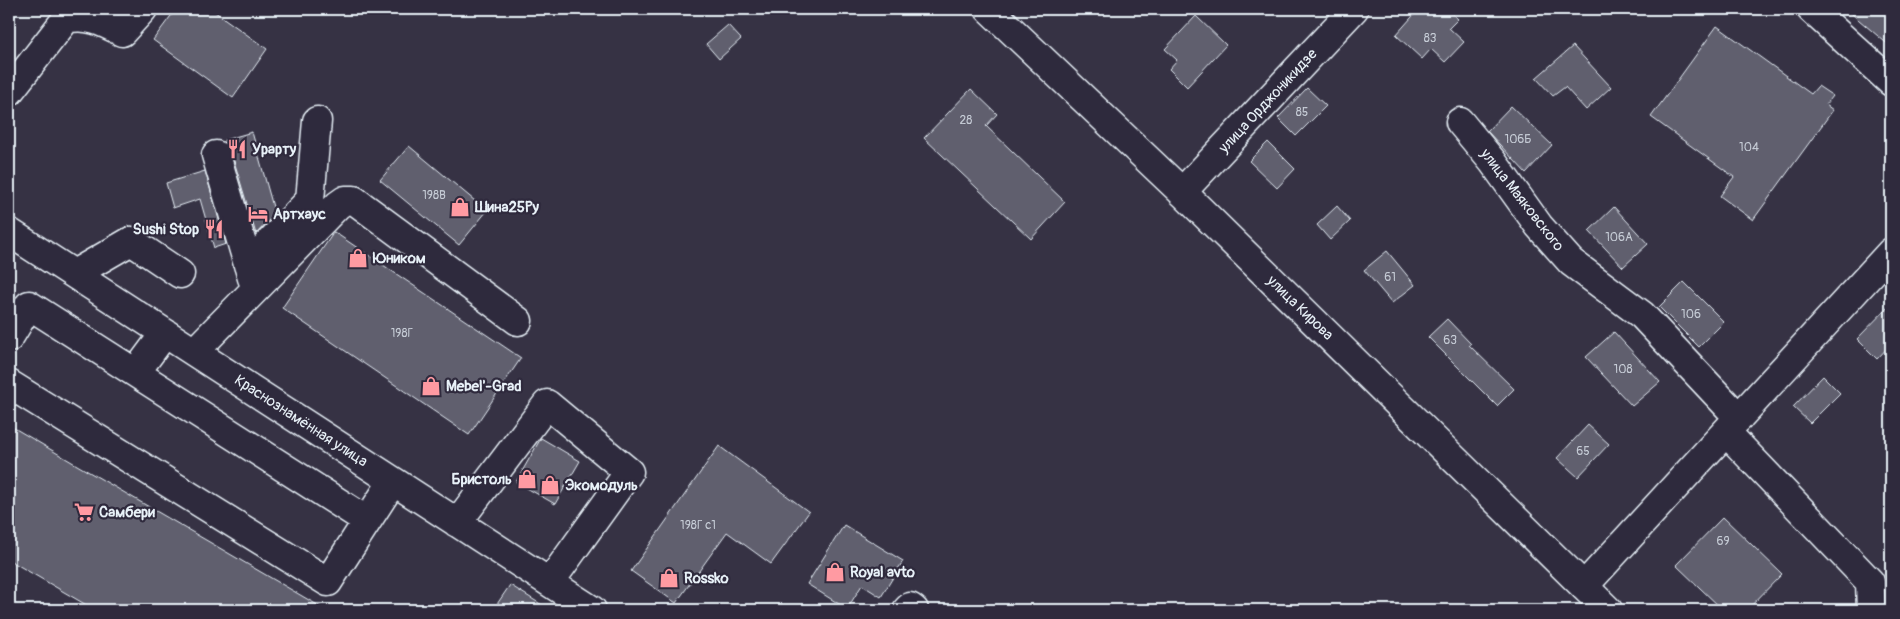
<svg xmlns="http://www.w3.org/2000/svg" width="1900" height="619" font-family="Pangolin,sans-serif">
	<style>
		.building { fill: #605e6e; stroke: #e8f1f8 }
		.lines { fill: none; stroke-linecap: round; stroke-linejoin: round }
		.minor-casing { stroke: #e8f1f8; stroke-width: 31 }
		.highway-casing { stroke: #e8f1f8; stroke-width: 31 }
		.minor { stroke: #2f2a3d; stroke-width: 28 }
		.highway { stroke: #2f2a3d; stroke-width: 28 }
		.labels { text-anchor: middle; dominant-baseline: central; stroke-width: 4.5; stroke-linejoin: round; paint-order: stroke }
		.number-label { font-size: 12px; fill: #c6ccd6 }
		.street-label { font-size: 15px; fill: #e8f1f8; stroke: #2f2a3d }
		.poi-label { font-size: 15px; font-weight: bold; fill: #e8f1f8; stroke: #2f2a3d; text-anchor: start }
	</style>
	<rect width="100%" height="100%" fill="#363244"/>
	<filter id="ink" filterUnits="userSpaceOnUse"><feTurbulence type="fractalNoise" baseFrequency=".02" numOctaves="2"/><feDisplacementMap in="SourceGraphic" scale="10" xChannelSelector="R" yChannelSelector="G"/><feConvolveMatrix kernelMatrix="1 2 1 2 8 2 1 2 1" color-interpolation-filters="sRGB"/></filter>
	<g filter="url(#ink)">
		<path class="building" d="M176,9H211L267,49L233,98L153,40Z
			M1419,9H1447L1458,19L1449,28L1464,42L1445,62L1431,49L1422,59L1396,35Z
			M1846,9H1891V47Z
			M1196,16L1226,45L1187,87L1169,69L1177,60L1165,49Z
			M728,25L741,39L719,59L706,44Z
			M1717,26L1811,94L1818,86L1833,96L1826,105L1833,110L1753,220L1720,196L1734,177L1651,117Z
			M1573,46L1611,87L1586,110L1565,87L1553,96L1536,78Z
			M1307,88L1326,106L1296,136L1278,118Z
			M971,89L997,114L986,126L1065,202L1031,239L924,138Z
			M1511,106L1552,145L1526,173L1487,131Z
			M252,132L275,214L256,234L231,151L224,140Z
			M1268,142L1295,169L1277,188L1249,161Z
			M409,146L487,211L459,245L380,180Z
			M205,171L226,244L214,248L200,199L173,208L166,183Z
			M1337,206L1350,221L1330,240L1317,225Z
			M1614,207L1648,244L1623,267L1589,231Z
			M334,232L521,358L469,435L282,308Z
			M1387,251L1415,285L1392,303L1364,270Z
			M1684,282L1724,322L1699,347L1659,307Z
			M1891,304V344L1877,359L1857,339Z
			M1447,319L1471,344L1469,345L1514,389L1497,406L1428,337Z
			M1614,332L1660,382L1632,406L1586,357Z
			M1823,376L1840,393L1810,423L1793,407Z
			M9,425L77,465L326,610H95L9,560Z
			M1588,425L1609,444L1578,477L1557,458Z
			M541,438L580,461L555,504L516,482Z
			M719,446L809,512L771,564L727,532L676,603L631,571Z
			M1723,517L1782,574L1747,610H1723L1676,565Z
			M844,525L903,561L881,597L862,585L847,609L807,584Z
			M510,585L550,610H493Z"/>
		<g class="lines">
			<defs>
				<path id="minor" d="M1811,9L1891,82
					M9,92L66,19C87,14 103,22 122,32L143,9
					M1460,122L1493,162L1539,226L1571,262L1642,315L1739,418
					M216,155L252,278
					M1182,192L1354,9
					M9,232L592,610
					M248,265L310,200L317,121
					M74,274L131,241L180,274
					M9,338L29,305L366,520
					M194,352L338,205L345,200H354L518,321
					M136,372L165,333
					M9,384L328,582L393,481
					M1726,432L1870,582L1871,610
					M457,523L547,404L629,472L550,582
					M1584,586L1891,252
					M907,610L910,607L914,610"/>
				<path id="highway" d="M989,9L1182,192L1608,610"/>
			</defs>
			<use href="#minor" class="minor-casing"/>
			<use href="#highway" class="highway-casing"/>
			<use href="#minor" class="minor"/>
			<use href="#highway" class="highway"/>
		</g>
	</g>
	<defs>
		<symbol id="restaurant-bare" viewBox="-9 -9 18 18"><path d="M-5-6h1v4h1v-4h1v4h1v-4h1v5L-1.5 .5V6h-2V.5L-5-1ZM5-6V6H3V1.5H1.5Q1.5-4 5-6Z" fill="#ff9aa2" stroke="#2f2a3d" stroke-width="2.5" paint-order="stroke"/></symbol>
		<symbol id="shop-bare" viewBox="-9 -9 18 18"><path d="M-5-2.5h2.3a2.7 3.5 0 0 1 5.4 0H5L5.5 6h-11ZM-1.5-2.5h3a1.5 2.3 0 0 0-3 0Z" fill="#ff9aa2" stroke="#2f2a3d" stroke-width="2.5" paint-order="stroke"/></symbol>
		<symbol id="hotel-bare" viewBox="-9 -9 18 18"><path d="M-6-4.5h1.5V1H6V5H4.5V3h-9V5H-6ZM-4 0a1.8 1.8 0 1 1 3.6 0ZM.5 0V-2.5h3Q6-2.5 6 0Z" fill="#ff9aa2" stroke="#2f2a3d" stroke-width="2.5" paint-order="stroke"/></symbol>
		<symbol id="supermarket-bare" viewBox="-9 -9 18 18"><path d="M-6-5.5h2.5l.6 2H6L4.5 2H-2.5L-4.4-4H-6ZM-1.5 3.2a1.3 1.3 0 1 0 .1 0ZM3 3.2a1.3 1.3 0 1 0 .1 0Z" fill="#ff9aa2" stroke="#2f2a3d" stroke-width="2.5" paint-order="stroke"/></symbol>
	</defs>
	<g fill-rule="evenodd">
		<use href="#restaurant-bare" x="223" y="135" width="28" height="28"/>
		<use href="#shop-bare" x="446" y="193" width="28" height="28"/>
		<use href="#hotel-bare" x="244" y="200" width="28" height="28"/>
		<use href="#restaurant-bare" x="200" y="215" width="28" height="28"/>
		<use href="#shop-bare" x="344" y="244" width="28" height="28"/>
		<use href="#shop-bare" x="417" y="372" width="28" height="28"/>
		<use href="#shop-bare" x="513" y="465" width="28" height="28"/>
		<use href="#shop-bare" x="536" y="471" width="28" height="28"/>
		<use href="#supermarket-bare" x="70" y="498" width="28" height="28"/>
		<use href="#shop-bare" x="821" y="558" width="28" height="28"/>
		<use href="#shop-bare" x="655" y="564" width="28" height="28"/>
	</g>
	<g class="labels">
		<g class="number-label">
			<text x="1430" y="38">83</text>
			<text x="1302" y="112">85</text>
			<text x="966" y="120">28</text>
			<text x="1518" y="139">106Б</text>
			<text x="1749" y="147">104</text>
			<text x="434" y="195">198В</text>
			<text x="1619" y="237">106А</text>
			<text x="1390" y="277">61</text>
			<text x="1691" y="314">106</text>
			<text x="402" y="333">198Г</text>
			<text x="1450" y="340">63</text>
			<text x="1623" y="369">108</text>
			<text x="1583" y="451">65</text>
			<text x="698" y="525">198Г с1</text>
			<text x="1723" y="541">69</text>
		</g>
		<g class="street-label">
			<text transform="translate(1268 101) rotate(-47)">улица Орджоникидзе</text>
			<text transform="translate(1522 200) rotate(52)">улица Маяковского</text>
			<text transform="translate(1300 308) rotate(44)">улица Кирова</text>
			<text transform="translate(301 421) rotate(33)">Краснознамённая улица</text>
		</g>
		<g class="poi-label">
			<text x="252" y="149">Урарту</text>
			<text x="475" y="207">Шина25Ру</text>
			<text x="273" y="214">Артхаус</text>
			<text x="199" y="229" text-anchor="end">Sushi Stop</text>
			<text x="373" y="258">Юником</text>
			<text x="446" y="386">Mebel'-Grad</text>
			<text x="512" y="479" text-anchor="end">Бристоль</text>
			<text x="565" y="485">Экомодуль</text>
			<text x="99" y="512">Самбери</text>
			<text x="850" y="572">Royal avto</text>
			<text x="684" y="578">Rossko</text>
		</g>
	</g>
	<rect width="1900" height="619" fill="none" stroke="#2f2a3d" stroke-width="30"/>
	<rect x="15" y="15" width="1870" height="589" fill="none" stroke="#e8f1f8" stroke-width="2" filter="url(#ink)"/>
</svg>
